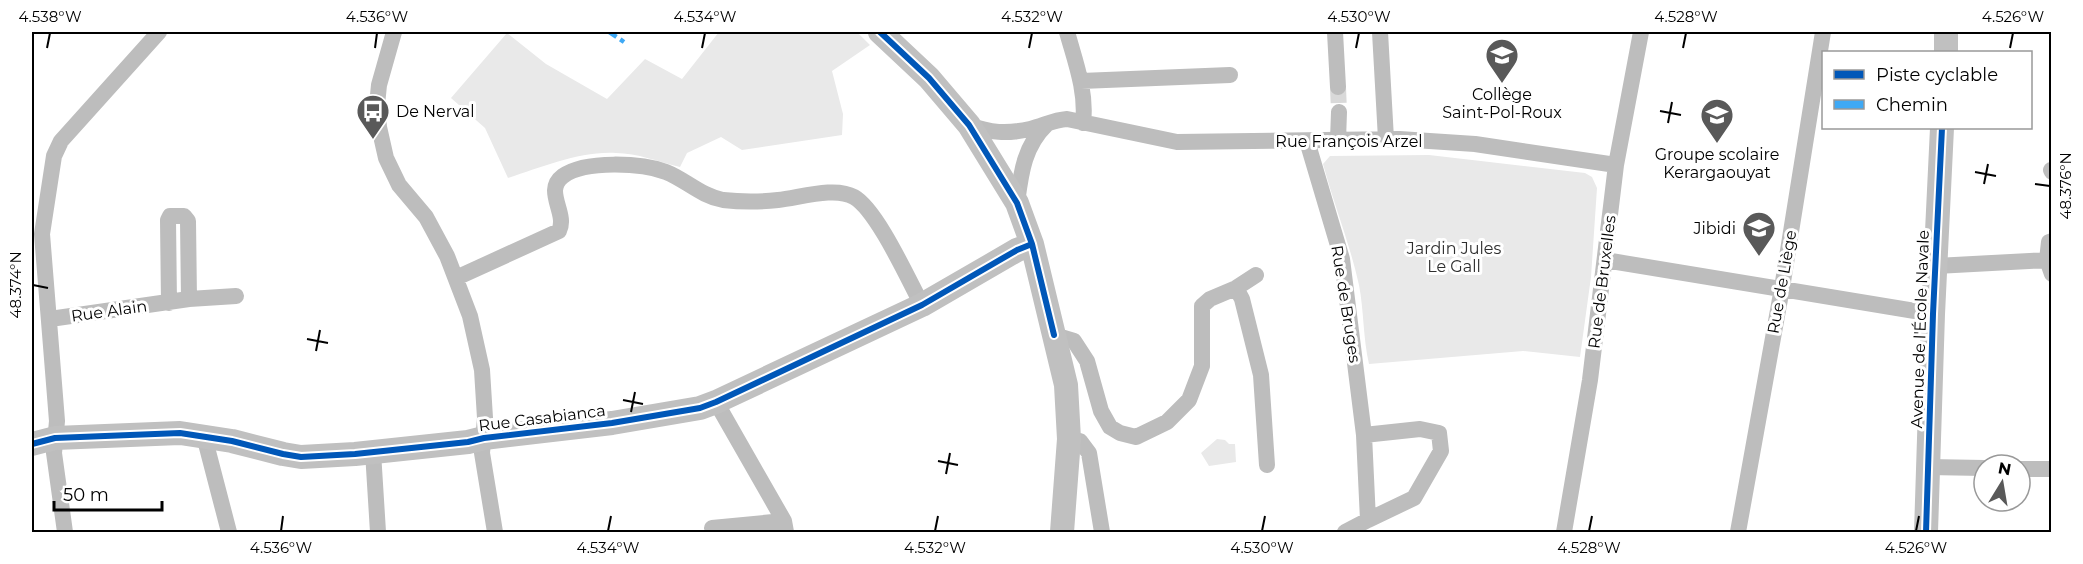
<svg xmlns="http://www.w3.org/2000/svg" width="2083" height="564" font-family="Montserrat,sans-serif">
	<style>
		.green { fill: #e9e9e9 }
		.lines { fill: none; stroke-linecap: round; stroke-linejoin: round }
		.street-tunnel { stroke: #d9d9d9; stroke-width: 16; stroke-dasharray: 16 8; stroke-linecap: butt }
		.street { stroke: #bdbdbd; stroke-width: 16 }
		.secondary { stroke: #c0c0c0; stroke-width: 24 }
		.quiet { stroke: #3fa9f5; stroke-width: 4.5; stroke-dasharray: 9 4.5; stroke-linecap: butt }
		.cycleway-casing { stroke: #fff; stroke-width: 10 }
		.cycleway { stroke: #0057b8; stroke-width: 6 }
		.ticks { fill: none; stroke: #000; stroke-width: 2 }
		.labels { text-anchor: middle; dominant-baseline: central; stroke-width: 6; stroke-linejoin: round; paint-order: stroke }
		.poi-label { font-size: 16px; fill: #000; stroke: #fff }
		.street-label { font-size: 16px; fill: #000; stroke: #fff }
		.park-label { font-size: 16px; fill: #2e2e2e; stroke: #fff }
		.neatline { fill: none; stroke: #000; stroke-width: 2 }
		.ticks-label { font-size: 15px; text-anchor: middle; fill: #000 }
	</style>
	<rect width="100%" height="100%" fill="#fff"/>
	<path class="green" d="M719,32H857L870,45L832,71L843,114L842,135L742,150L721,137L687,153L680,167C659,162 637,153 616,153C579,151 543,167 508,178L485,128L451,98L507,33L546,64L607,99L645,59L682,79Z
		M1429,155L1585,173L1592,177L1597,188L1591,277L1580,357L1523,351L1369,364C1363,338 1364,311 1359,285C1350,244 1334,205 1323,164L1330,156Z
		M1217,439L1225,440L1229,444H1235L1236,462L1209,466L1201,453Z"/>
	<g class="lines">
		<path class="street-tunnel" d="M1338,87L1339,112"/>
		<path class="street" d="M394,32L379,85L377,105L379,127L386,158L399,185L426,217L447,256L470,316L482,370L485,418L482,453L495,532
			M1067,32C1075,61 1087,92 1083,123
			M1335,32L1338,87
			M1380,32L1386,139
			M1081,81L1230,75
			M969,125C990,133 1007,134 1030,129C1043,126 1053,120 1067,119L1177,142L1399,139L1475,144L1616,165
			M1338,140L1339,112
			M1307,141L1342,259L1364,435L1368,520L1345,532
			M2051,170L2052,172
			M1017,203C1021,173 1024,146 1047,124
			M1605,260L1933,314
			M2047,260L2049,242L2052,241
			M1936,266L2047,260L2052,274
			M456,278L559,231C568,213 543,191 563,176C585,160 642,163 666,172C686,180 701,196 723,200C741,202 760,202 778,200C799,198 835,186 854,197C877,210 908,279 922,305
			M1236,288L1242,299L1261,375L1267,465
			M169,303L168,220L170,216H184L188,221L189,299
			M50,319L189,299L236,296
			M1054,335L1074,341L1087,361L1101,411L1110,427L1120,433L1136,437L1167,422L1189,400L1202,366V306L1210,299L1236,288L1256,275
			M716,402L784,521L786,532
			M1364,435L1420,429L1439,433L1441,451L1414,498L1368,520
			M204,436L229,532
			M1069,439L1080,441L1089,453L1102,532
			M373,452L378,532
			M1928,467L1984,468
			M2020,469H2052
			M712,528L784,521
			M65,532L54,453L57,421L42,234L54,156L61,141L159,32
			M1564,532L1590,380L1616,165L1641,32
			M1738,532L1782,288L1823,32"/>
		<path class="secondary" d="M880,32L929,78L969,125L1017,203L1032,244L1066,385L1069,439L1062,532
			M1946,52V32
			M32,444L55,438L180,433L232,441L283,454L301,457L355,454L468,442L484,438L612,423L700,408L716,402L922,305L1017,250L1032,244
			M1926,532L1933,314L1942,128"/>
		<path class="quiet" d="M609,32L624,42"/>
		<defs>
			<path id="cycleway" d="M880,32L929,78L969,125L1017,203L1032,244L1054,335
				M32,444L55,438L180,433L232,441L283,454L301,457L355,454L468,442L484,438L612,423L700,408L716,402L922,305L1017,250L1032,244
				M1926,532L1933,314L1942,128"/>
		</defs>
		<use href="#cycleway" class="cycleway-casing"/>
		<use href="#cycleway" class="cycleway"/>
	</g>
	<path class="ticks" d="M47,48L50,33M375,48L377,33M702,48L705,33M1029,48L1032,33M1356,48L1359,33M1683,48L1686,33M2010,48L2013,33M1660,111L1681,115M1668,123L1672,102M1975,172L1996,176M1984,184L1988,164M2035,184L2050,186M33,285L48,288M307,339L328,343M316,351L320,330M623,400L643,404M631,412L635,392M938,461L958,465M946,474L950,453M281,531L283,516M608,531L611,516M935,531L938,516M1262,531L1265,516M1589,531L1592,516M1916,531L1919,516"/>
	<defs>
		<symbol id="school-pin" viewBox="-11 -11 22 30"><path d="M0 17L-7.5 6A9.5 9.5 0 1 1 7.5 6Z" fill="#595959" stroke="#fff"/><path d="M0-5L7-2L0 1L-7-2ZM-4 1L0 2.5L4 1V4Q0 6-4 4Z" fill="#fff"/></symbol>
		<symbol id="bus-pin" viewBox="-11 -11 22 30"><path d="M0 17L-7.5 6A9.5 9.5 0 1 1 7.5 6Z" fill="#595959" stroke="#fff"/><path d="M-5-6H5V4H4V6H2V4H-2V6H-4V4H-5ZM-3.5-4V0h7V-4ZM-3.5 1.2v1.5H-2V1.2ZM2 1.2v1.5H3.5V1.2Z" fill="#fff"/></symbol>
	</defs>
	<g fill-rule="evenodd">
		<use href="#school-pin" x="1483" y="36" width="38" height="52"/>
		<use href="#bus-pin" x="354" y="92" width="38" height="52"/>
		<use href="#school-pin" x="1698" y="96" width="38" height="52"/>
		<use href="#school-pin" x="1740" y="209" width="38" height="52"/>
	</g>
	<g class="labels">
		<g class="poi-label">
			<text x="1502" y="94">Collège<tspan x="1502" dy="18">Saint-Pol-Roux</tspan></text>
			<text x="396" y="111" text-anchor="start">De Nerval</text>
			<text x="1717" y="154">Groupe scolaire<tspan x="1717" dy="18">Kerargaouyat</tspan></text>
			<text x="1736" y="228" text-anchor="end">Jibidi</text>
		</g>
		<g class="street-label">
			<text x="1349" y="141">Rue François Arzel</text>
			<text transform="translate(1602 282) rotate(-83)">Rue de Bruxelles</text>
			<text transform="translate(1782 282) rotate(-80)">Rue de Liège</text>
			<text transform="translate(1346 304) rotate(81)">Rue de Bruges</text>
			<text transform="translate(109 311) rotate(-8)">Rue Alain</text>
			<text transform="translate(1920 329) rotate(-88)">Avenue de l'École Navale</text>
			<text transform="translate(542 418) rotate(-7)">Rue Casabianca</text>
		</g>
		<g class="park-label">
			<text x="1454" y="248">Jardin Jules<tspan x="1454" dy="18">Le Gall</tspan></text>
		</g>
	</g>
	<rect width="2083" height="564" fill="none" stroke="#ffffff" stroke-width="66"/>
	<rect x="1822" y="51" width="210" height="78" fill="#ffffff" stroke="#999999" stroke-width="1.5"/>
	<rect x="1834" y="70" width="30" height="9" fill="#0057b8" stroke="#999999" stroke-width="1.5"/>
	<text x="1876" y="81" font-size="18" fill="#000000">Piste cyclable</text>
	<rect x="1834" y="100" width="30" height="9" fill="#3fa9f5" stroke="#999999" stroke-width="1.5"/>
	<text x="1876" y="111" font-size="18" fill="#000000">Chemin</text>
	<g transform="translate(2002 483) rotate(11)"><circle r="28" fill="#ffffff" stroke="#999999" stroke-width="1.5"/>
	<path d="M0-4.5L10 22L0 15L-10 22Z" fill="#595959"/>
	<text y="-9" font-size="16" font-weight="bold" text-anchor="middle" fill="#000000">N</text>
	</g>
	<path d="M54 501v9h108v-9" fill="none" stroke="#000000" stroke-width="3"/>
	<text x="63" y="501" font-size="18" fill="#000000" stroke="#ffffff" stroke-width="4.5" paint-order="stroke">50 m</text>
	<rect x="33" y="33" width="2017" height="498" class="neatline"/>
	<g class="ticks-label">
		<text x="50" y="22">4.538°W</text>
		<text x="377" y="22">4.536°W</text>
		<text x="705" y="22">4.534°W</text>
		<text x="1032" y="22">4.532°W</text>
		<text x="1359" y="22">4.530°W</text>
		<text x="1686" y="22">4.528°W</text>
		<text x="2013" y="22">4.526°W</text>
		<text transform="translate(2066 186) rotate(-90)" y="5">48.376°N</text>
		<text transform="translate(16 285) rotate(-90)" y="5">48.374°N</text>
		<text x="281" y="553">4.536°W</text>
		<text x="608" y="553">4.534°W</text>
		<text x="935" y="553">4.532°W</text>
		<text x="1262" y="553">4.530°W</text>
		<text x="1589" y="553">4.528°W</text>
		<text x="1916" y="553">4.526°W</text>
	</g>
</svg>
